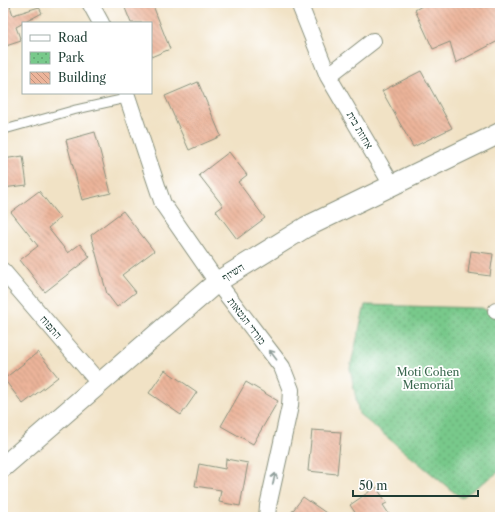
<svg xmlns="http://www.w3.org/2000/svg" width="503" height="520" font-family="'Libre Caslon Text','Frank Ruhl Libre',serif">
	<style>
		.park { fill: url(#park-dots); stroke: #4c8360 }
		.building { fill: url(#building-back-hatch) }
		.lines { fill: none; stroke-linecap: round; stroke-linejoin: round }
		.service-casing { stroke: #88907c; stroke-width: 10 }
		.minor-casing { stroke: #88907c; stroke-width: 18 }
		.tertiary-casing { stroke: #88907c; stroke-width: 22 }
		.service { stroke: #fff; stroke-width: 8 }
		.minor { stroke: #fff; stroke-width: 16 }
		.tertiary { stroke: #fff; stroke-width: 20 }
		.oneway { stroke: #8f9e9a }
		.labels { text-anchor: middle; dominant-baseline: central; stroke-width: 3.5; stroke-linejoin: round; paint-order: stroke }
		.street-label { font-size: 11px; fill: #1f3d34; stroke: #fff }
		.park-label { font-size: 11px; fill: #3a674e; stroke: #fff }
	</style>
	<defs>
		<pattern id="park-dots" width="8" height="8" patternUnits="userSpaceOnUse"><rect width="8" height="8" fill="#78c98b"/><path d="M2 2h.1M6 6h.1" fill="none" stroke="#62a472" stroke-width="1.8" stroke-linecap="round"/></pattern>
		<pattern id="building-back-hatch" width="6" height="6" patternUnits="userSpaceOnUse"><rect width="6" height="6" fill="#ecb49a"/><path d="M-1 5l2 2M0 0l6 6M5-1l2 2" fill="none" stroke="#bf947e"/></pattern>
	</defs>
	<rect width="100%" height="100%" fill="#fff"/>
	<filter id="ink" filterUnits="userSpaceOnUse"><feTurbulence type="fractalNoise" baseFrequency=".025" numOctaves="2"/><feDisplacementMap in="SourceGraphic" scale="8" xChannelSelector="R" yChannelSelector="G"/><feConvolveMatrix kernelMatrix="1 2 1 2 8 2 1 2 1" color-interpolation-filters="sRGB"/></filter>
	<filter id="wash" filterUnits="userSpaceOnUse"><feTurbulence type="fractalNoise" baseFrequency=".012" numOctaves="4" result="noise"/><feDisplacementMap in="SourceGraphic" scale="16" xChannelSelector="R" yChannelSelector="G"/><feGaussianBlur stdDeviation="0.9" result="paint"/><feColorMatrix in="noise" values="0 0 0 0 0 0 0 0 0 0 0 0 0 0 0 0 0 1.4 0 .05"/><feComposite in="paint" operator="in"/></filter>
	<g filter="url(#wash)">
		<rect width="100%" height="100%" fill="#f1e2c5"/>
		<path class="park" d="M365,305L482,308L500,318V471L461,498L359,414L350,368Z"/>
		<g id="blocks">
			<path class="building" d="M3,3H9L13,15L39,7L42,13L16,27L21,41L3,47Z
				M123,3H152L170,49L151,57V23H131Z
				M427,3H500V40L456,63L450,42L433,49L415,10Z
				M421,71L452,128L413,147L382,91Z
				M198,82L221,136L189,150L165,96Z
				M95,132L111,193L82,200L66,140Z
				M229,152L247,175L238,182L265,218L237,239L216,211L223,206L199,175Z
				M23,156L27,185L3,188V159Z
				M39,191L60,218L48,228L68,253L80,244L90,257L45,292L20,260L38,246L11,212Z
				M123,211L154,251L122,275L136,292L117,307L107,294L91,235Z
				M471,251L493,254L490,276L468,273Z
				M38,352L58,377L23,404L4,379Z
				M165,370L197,392L181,415L149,393Z
				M246,382L278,401L253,444L221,426Z
				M312,430L341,432L337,474L308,471Z
				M226,459L248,463L240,506L219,502L221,490L195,486L199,464L225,469Z
				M376,487L387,503L383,505L391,517H358L350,505Z
				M303,497L332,517H288Z"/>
		</g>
	</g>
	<g filter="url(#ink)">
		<use href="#blocks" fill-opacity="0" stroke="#88907c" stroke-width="1"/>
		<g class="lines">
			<defs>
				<path id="service" d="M3,130L74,110L128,98"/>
				<path id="minor" d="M90,3L101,23
					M299,3L328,76L392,185
					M328,76L373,41
					M126,93L163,204L217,282L282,367L291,390L290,406L268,506L267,517
					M3,271L100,384
					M496,311H500"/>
				<path id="tertiary" d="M3,467L217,282L306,227L500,133"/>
			</defs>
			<use href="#service" class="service-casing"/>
			<use href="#minor" class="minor-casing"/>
			<use href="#tertiary" class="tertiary-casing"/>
			<use href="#service" class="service"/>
			<use href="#minor" class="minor"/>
			<use href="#tertiary" class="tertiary"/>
		</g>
		<defs><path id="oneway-shaft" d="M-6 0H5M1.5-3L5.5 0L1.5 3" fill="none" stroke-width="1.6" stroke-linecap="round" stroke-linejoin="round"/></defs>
		<g class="oneway">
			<use href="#oneway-shaft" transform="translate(273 355) rotate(-127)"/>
			<use href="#oneway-shaft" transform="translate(274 479) rotate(-77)"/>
		</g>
	</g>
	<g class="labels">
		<g class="street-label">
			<text transform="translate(360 130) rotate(60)">אחוזת בית</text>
			<text transform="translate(233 272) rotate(-32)">השיזף</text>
			<text transform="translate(247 321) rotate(53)">מורדי הגטאות</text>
			<text transform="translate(51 327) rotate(49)">התפוח</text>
		</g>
		<g class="park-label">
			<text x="428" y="372">Moti Cohen<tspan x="428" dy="13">Memorial</tspan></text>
		</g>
	</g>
	<rect width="503" height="520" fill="none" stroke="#fff" stroke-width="16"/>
	<rect x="22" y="22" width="130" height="72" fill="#ffffff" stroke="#a5b1ae"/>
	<rect x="30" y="35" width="20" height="6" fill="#ffffff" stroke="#a5b1ae"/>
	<text x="58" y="42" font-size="12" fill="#1f3d34">Road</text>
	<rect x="30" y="52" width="20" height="12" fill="url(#park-dots)" stroke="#a5b1ae"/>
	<text x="58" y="62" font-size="12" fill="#1f3d34">Park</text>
	<rect x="30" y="72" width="20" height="12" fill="url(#building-back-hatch)" stroke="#a5b1ae"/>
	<text x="58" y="82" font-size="12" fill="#1f3d34">Building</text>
	<path d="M353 490v6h125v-6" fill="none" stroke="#1f3d34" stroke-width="2"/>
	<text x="359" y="490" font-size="12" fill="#1f3d34" stroke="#ffffff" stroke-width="3" paint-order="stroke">50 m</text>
</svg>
